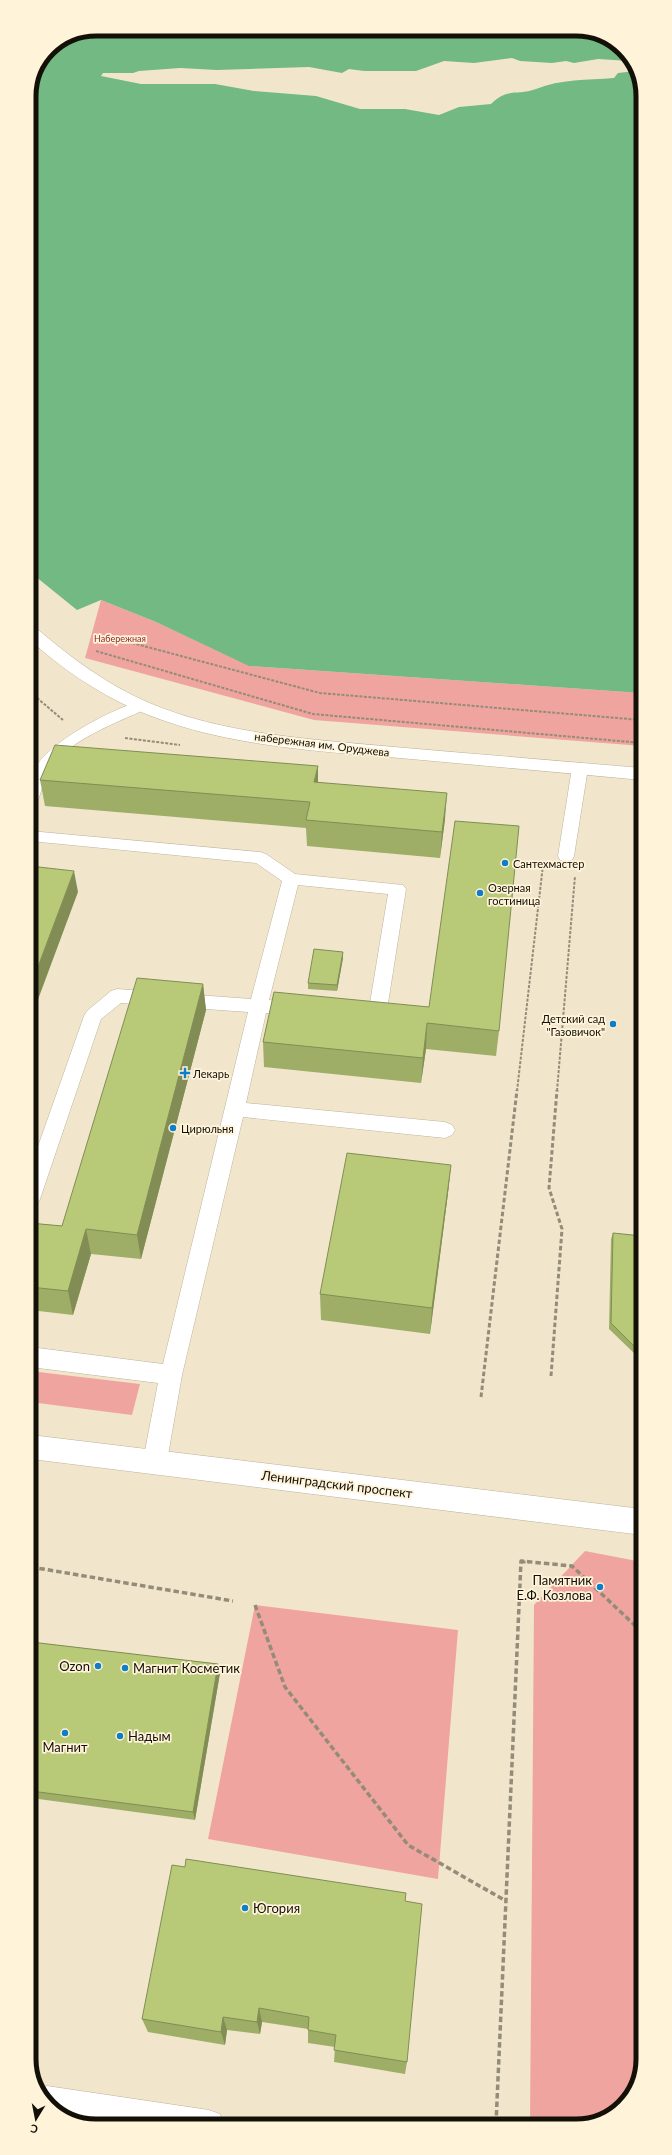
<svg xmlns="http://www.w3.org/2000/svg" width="672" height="2155" font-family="Lato,sans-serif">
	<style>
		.green { fill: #f0a4a0 }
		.water { fill: #72b983 }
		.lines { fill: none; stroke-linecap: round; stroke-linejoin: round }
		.lane-casing { stroke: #beb39b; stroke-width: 1 }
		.secondary-casing { stroke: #beb39b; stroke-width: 1 }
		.path-far2 { stroke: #948c79; stroke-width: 2; stroke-dasharray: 3 1.5; stroke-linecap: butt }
		.path-far1 { stroke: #948c79; stroke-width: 3; stroke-dasharray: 4.5 2.5; stroke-linecap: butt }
		.path { stroke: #948c79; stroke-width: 3.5; stroke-dasharray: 5.5 3; stroke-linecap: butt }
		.lane { fill: #fff; fill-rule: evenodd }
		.secondary { fill: #fff; fill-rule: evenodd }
		.wall { fill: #9eae67 }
		.shaded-wall { fill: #818d54 }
		.building { fill: #b8ca78; stroke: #818d54 }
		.poi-dot { fill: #107dc7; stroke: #fff3d9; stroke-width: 1.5 }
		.labels { text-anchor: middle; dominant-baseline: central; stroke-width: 3.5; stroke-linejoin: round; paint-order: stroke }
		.far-park-label { font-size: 9px; fill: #8f292d; stroke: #fff3d9 }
		.street-label { font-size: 11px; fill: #131007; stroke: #fff3d9 }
		.poi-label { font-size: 11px; fill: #131007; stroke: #fff3d9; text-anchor: start }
		.near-street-label { font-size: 13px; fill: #131007; stroke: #fff3d9 }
		.near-poi-label { font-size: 13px; fill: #131007; stroke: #fff3d9; text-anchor: start }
		.rim { fill: none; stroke: #131007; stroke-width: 5 }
	</style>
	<rect width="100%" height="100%" fill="#f1e6cc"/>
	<path class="green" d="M101,600L156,622L250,666L641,693L642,746L314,720L85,658Z
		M30,1371L140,1384L132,1415L30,1402Z
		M585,1551L642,1562L643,2059L629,2100L593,2124H530L534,1605Z
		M255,1605L458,1630L438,1879L208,1839Z"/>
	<path class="water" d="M581,29L620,45L629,61L598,59L574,63L566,61L552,63L520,61L512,58L474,63L444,61L416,71H364L349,69L342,73L309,67L217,70L180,68L139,71L133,73H103L101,76L141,84H215L254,91L316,96L360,109H405L439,115L459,107L491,104C508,87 518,96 536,89C561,79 587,80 614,78L618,73L636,71L641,79V693L249,666L156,622L101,600L77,610L30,572L29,96C36,62 42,53 71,34Z"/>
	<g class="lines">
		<defs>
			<path id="lane" d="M141,701L146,703L149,706L146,709C116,723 69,740 50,768C44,778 42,790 38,800L36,804L30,805C30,797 28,786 30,778C39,746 111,709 141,701Z
				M580,763L586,765L588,768L574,856L572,860L566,862L560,860L558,856L572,768L574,765Z
				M30,831L260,852L266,854L295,874L403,885L406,889L386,1016L383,1021L377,1023L358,1020L355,1015L358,1010L369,1009L388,894L298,885L269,1000L302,1004L305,1009L302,1014L296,1016L266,1013L246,1103L445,1122L452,1125L455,1130L452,1135L445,1138L243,1117L182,1375L167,1461L163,1468L155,1472L147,1468L143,1461L158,1383L30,1367V1347L163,1364L248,1012L121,1003L101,1019L40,1199L37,1205L30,1207V1169L84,1016L87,1011L111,991L117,989L251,999L282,881L256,863L30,841Z
				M47,2086L209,2110L220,2114L224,2125L113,2126L79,2121L52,2110L39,2089Z"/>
			<path id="secondary" d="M30,627L36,628C70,657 106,684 147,702C224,735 311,739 394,747C476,754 559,761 642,768V780C565,773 488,766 411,759C319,751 220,747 134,709C96,692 61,668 30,640Z
				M31,1435L642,1509V1535L31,1459Z"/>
		</defs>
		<use href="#lane" class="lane-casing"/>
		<use href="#secondary" class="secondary-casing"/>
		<path class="path-far2" d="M106,636L320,693L641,720
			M96,651L313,714L642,743
			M30,692L63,720
			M125,738L180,745
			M517,1091L543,865
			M557,1091L575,876"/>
		<path class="path-far1" d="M551,1376L562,1229L549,1188L557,1090
			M481,1397L517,1090
			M521,1562H529"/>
		<path class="path" d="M31,1567L233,1601
			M255,1605L285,1687L408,1845L506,1901
			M496,2124L521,1561L572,1566L643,1633"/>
		<use href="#lane" class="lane"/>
		<use href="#secondary" class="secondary"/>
	</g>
	<path class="wall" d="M318,766V782L445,819L440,858L307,846L306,828L45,806L40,780Z
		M343,958L337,991L308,989V983Z
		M203,984L206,1010L141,1259L91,1254L73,1315L30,1310V1223L62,1226Z
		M274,992L499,1031L496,1056L426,1049L421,1083L264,1067L263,1042Z
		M451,1165L448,1193L430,1334L321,1320L320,1294Z
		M613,1233L642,1236V1356L636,1355L609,1329L611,1239Z
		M31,1642L218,1664L220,1673L195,1820L31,1798Z
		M185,1867L405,1901L407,2062L405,2074L334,2062L335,2047L308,2043V2029L262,2022L260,2034L227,2030L225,2045L148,2032L142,2019Z"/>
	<path class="shaded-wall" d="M318,766V792L314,782Z
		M447,793L445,819L440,858L442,832Z
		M74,871L78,892L30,1021V988Z
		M343,952V958L337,991V985Z
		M203,984L206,1010L141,1259L137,1235Z
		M427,1023L426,1049L421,1083L423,1058Z
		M451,1165L448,1193L430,1334L432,1308Z
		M86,1229L91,1254L73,1315L68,1291Z
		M218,1664L220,1673L195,1820L193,1812Z
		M259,2008L262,2022L260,2034L257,2022Z
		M223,2017L227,2030L225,2045L221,2032Z"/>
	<path class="building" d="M55,745L318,766L314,782L447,793L442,832L306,820L310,802L40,780Z
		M455,821L519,826L499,1031L427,1023L423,1058L263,1042L274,992L429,1007Z
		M30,866L74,871L30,988Z
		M314,949L343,952L337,985L308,983Z
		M137,978L203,984L137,1235L86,1229L68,1291L30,1287V1223L62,1226Z
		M347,1153L451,1165L432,1308L320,1294Z
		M613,1233L642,1236V1349H637L611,1323Z
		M31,1642L218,1664L193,1812L31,1791Z
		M186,1859L406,1893L405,1901L422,1904L407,2062L334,2050L336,2035L308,2030L309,2017L259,2008L257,2022L223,2017L221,2032L142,2019L172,1865L185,1867Z"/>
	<g class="poi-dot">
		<circle cx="505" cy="863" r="4"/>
		<circle cx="480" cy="893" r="4"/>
		<circle cx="613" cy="1024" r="4"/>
		<path d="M183 1067h4v4h4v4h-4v4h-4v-4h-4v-4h4z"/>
		<circle cx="173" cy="1128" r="4"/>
		<circle cx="600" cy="1587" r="4"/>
		<circle cx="98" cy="1666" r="4"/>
		<circle cx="125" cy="1668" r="4"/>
		<circle cx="65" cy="1733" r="4"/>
		<circle cx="120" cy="1736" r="4"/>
		<circle cx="245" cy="1908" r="4"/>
	</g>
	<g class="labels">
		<g class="far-park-label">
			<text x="120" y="638">Набережная</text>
		</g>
		<g class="street-label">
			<text transform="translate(322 744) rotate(7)">набережная им. Оруджева</text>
		</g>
		<g class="poi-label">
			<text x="513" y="863">Сантехмастер</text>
			<text x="488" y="887">Озерная<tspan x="488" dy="13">гостиница</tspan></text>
			<text x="605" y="1018" text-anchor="end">Детский сад<tspan x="605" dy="13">"Газовичок"</tspan></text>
			<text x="193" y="1073">Лекарь</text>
			<text x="181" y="1128">Цирюльня</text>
		</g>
		<g class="near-street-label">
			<text transform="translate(337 1484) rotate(7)">Ленинградский проспект</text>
		</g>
		<g class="near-poi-label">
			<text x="592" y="1580" text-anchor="end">Памятник<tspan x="592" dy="15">Е.Ф. Козлова</tspan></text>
			<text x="90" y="1666" text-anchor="end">Ozon</text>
			<text x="133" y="1668">Магнит Косметик</text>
			<text x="128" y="1736">Надым</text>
			<text x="65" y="1747" text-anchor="middle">Магнит</text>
			<text x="253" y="1908">Югория</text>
		</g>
	</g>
	<path d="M0 0H672V2155H0ZM96 36H576A60 60 0 0 1 636 96V2059A60 60 0 0 1 576 2119H96A60 60 0 0 1 36 2059V96A60 60 0 0 1 96 36Z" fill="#fff3d9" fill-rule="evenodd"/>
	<path class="rim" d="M96 36H576A60 60 0 0 1 636 96V2059A60 60 0 0 1 576 2119H96A60 60 0 0 1 36 2059V96A60 60 0 0 1 96 36Z"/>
	<g transform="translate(36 2119) rotate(190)" stroke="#fff3d9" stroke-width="3" paint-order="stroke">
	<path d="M0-3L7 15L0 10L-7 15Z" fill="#131007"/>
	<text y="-6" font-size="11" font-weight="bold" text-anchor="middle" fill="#131007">С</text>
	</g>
</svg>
